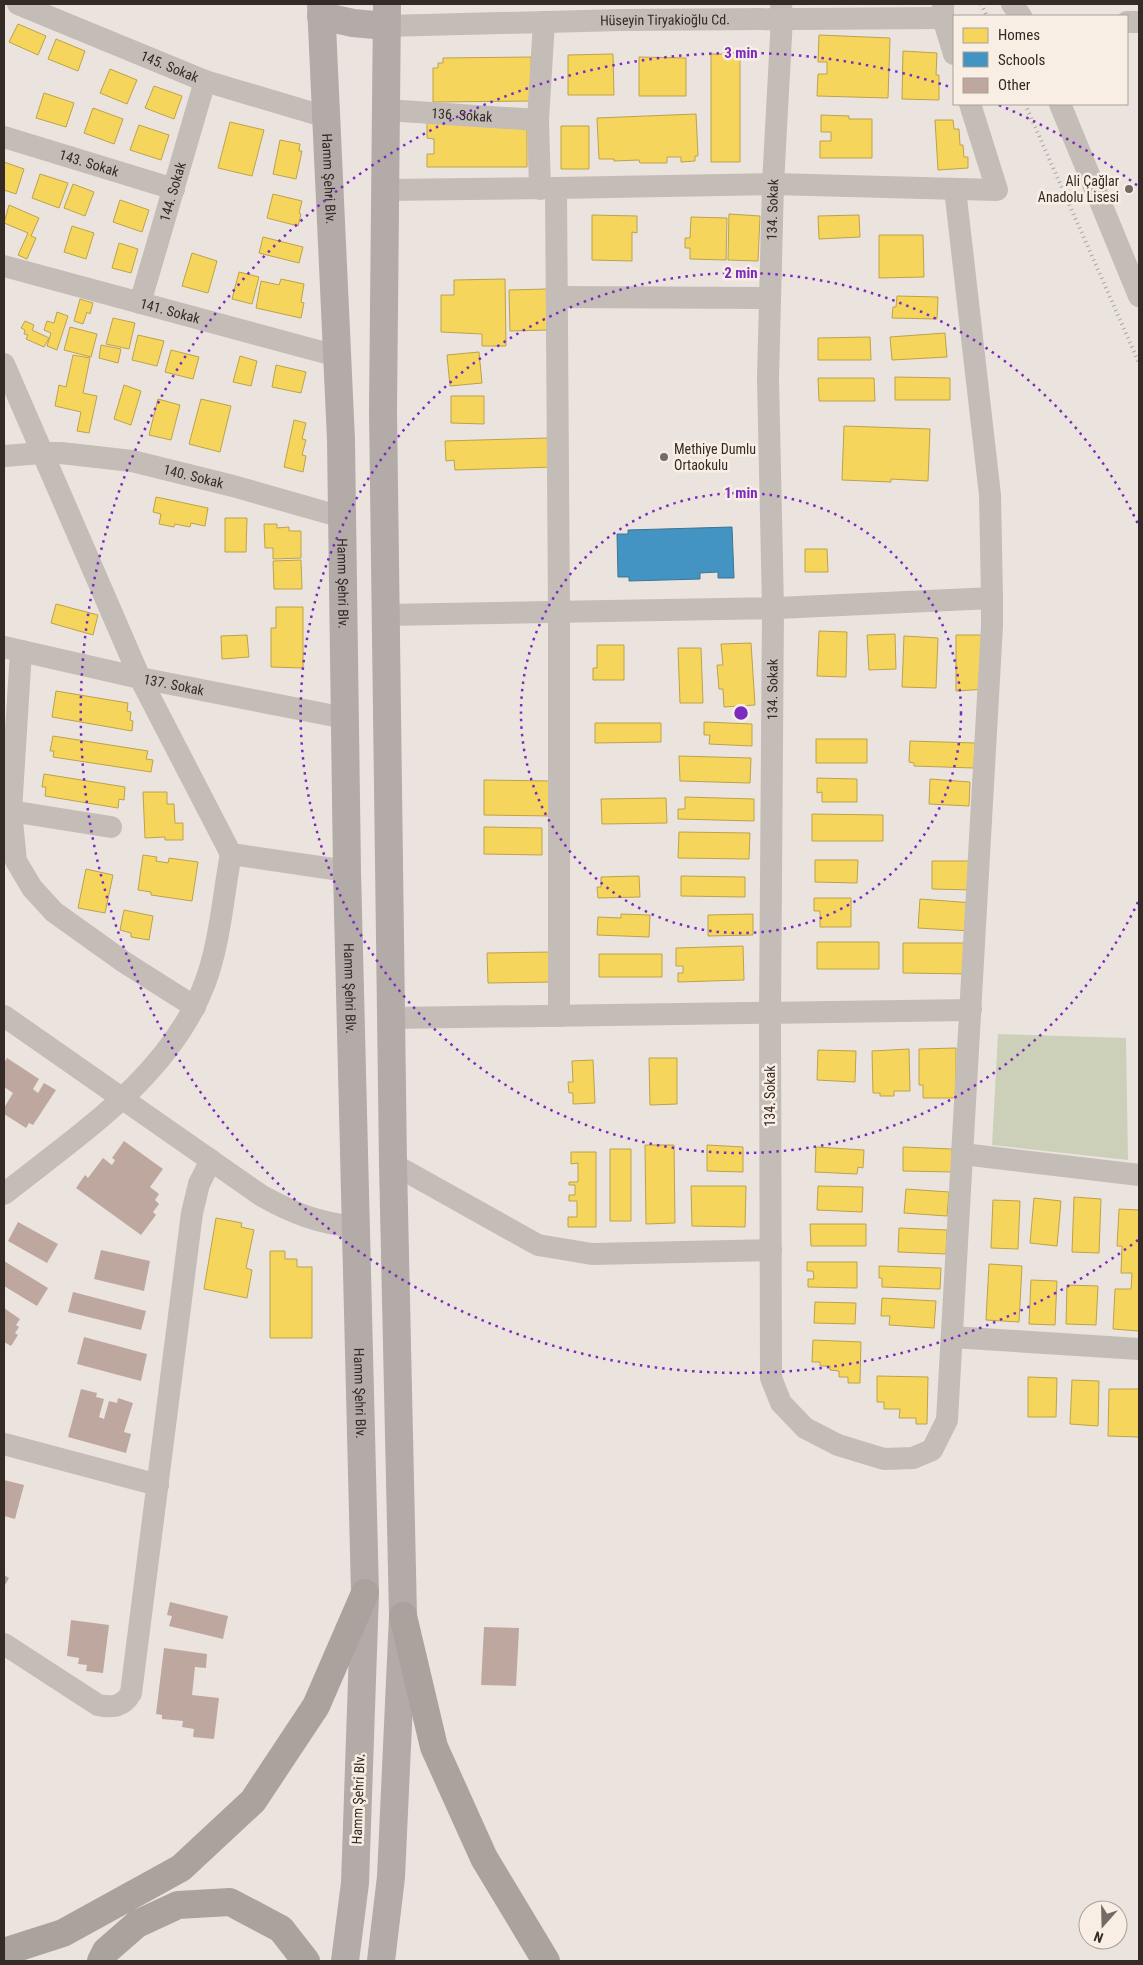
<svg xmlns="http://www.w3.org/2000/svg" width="1143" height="1965" font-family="'Roboto Condensed',sans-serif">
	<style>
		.green { fill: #cdd0b8 }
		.homes { fill: #f6d55c; stroke: #bca24c }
		.schools { fill: #4393c3; stroke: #3e7494 }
		.building { fill: #bea79f }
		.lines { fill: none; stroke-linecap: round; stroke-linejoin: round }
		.minor { stroke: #c4bcb7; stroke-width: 22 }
		.major { stroke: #b2aba7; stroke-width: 28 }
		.highway { stroke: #aaa39d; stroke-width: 28 }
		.rail { stroke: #aba5a2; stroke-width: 4; stroke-dasharray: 1 4; stroke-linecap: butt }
		.ring { fill: none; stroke: #7b2cbf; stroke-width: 2.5; stroke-dasharray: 2.5 5 }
		.poi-dot { fill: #746b66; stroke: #f9eee4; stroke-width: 2 }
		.labels { text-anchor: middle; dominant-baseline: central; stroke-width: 5; stroke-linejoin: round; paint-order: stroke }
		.street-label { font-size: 14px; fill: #342a26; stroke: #f9eee4 }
		.poi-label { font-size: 14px; fill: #342a26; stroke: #f9eee4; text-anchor: end }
		.centre { fill: #7b2cbf; stroke: #f9eee4; stroke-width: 2.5 }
		.ring-label { font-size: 15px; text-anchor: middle; font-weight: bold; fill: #7b2cbf; stroke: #f9eee4; stroke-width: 5; stroke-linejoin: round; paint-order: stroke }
	</style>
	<rect width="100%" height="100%" fill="#ebe4de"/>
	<path class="green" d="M998,1034L1126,1038L1128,1160L992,1145Z"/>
	<path class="homes" d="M18,24L46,36L38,55L9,42Z
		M819,35L890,38L888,98L817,96L818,74H827V62H818Z
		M56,39L85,51L78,71L48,59Z
		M903,51L937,53L936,75H939V100L902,99Z
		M613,54L614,95H568V55Z
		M711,54H740V162H711Z
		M531,57L532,101L433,102V68H438V63H443V58Z
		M639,57L686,58V96H639Z
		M110,69L137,80L127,104L100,93Z
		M154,86L182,96L174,119L145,108Z
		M44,93L74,103L66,127L36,118Z
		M93,108L123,119L114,144L84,133Z
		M696,114L698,156H695V161L681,162V157H667V163H640L639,160L614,161V159H599L597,118Z
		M821,115L849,116V119H872V158H820V141H831V132H821Z
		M427,119L527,120V167H427V154H434V139L427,138Z
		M935,120H953L954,129H959L960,145H963L964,157H968V168L938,170Z
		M230,122L264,130L252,176L218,168Z
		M139,125L169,135L161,160L130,150Z
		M561,126H589V169H561Z
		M280,140L300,144L299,151H302L296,179L273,174Z
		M4,162L24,169L16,194L4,190Z
		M40,174L68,183L59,208L32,198Z
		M73,184L94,192L85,216L64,208Z
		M273,194L302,201L299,213L301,214L298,226L267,218Z
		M120,200L149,210L142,232L113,222Z
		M9,205L39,218L31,236L36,238L27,259L18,255L28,233L4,223Z
		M729,214L760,216L758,261L728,260Z
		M592,215L637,216V233L632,232V261L592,260Z
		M859,215L860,237L819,239L818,216Z
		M691,217L727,218L726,260L690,259V248H685V238H690Z
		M72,226L94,233L86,259L64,252Z
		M879,235H923L924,277L879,278Z
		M263,237L303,247L299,263L259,253Z
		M119,243L138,249L131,273L112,268Z
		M192,253L217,261L208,293L182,286Z
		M239,272L259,277L252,304L232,299Z
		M281,279L304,284L301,302L304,303L301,318L256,308L261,281L279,285Z
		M505,279L506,346H482V334L441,332V295H454V280Z
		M547,289L548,330L510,331L509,290Z
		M897,296L938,297L937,319L892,318L893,307H896Z
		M80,299L93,303L90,314L87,312L83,324L74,321Z
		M57,312L68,316L57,350L47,346L51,333L44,330L47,321L54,323Z
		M113,318L135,323L129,349L106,344Z
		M25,321L34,325L32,330L49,338L44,347L26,339L28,335L24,334L25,330L21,328Z
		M70,327L97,334L91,357L64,350Z
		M945,333L947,357L892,360L890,337Z
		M138,335L164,341L157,366L132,360Z
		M870,337L871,360H818V338Z
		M101,345L121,349L118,363L99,358Z
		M171,350L199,357L193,379L165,372Z
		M479,352L482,383L450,386L447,355Z
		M73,355L90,358L83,393L97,396L89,433L77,431L81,412L55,406L59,385L66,387Z
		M240,356L257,361L251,386L233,382Z
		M276,365L306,372L301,393L272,387Z
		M895,377L950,378V400H895Z
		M818,378H874L875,401H819Z
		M124,385L141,391L131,425L114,419Z
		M451,396H484V424L451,423Z
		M158,399L180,405L171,440L149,435Z
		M201,399L231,406L220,452L189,444Z
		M294,420L306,423L302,439L306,440L302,455L306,456L303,472L284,467Z
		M844,426L930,429L928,481L891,479V482L842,480Z
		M548,438L554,467L455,470L454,460L446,461L445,441Z
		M156,497L208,508L205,526L191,523L190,527L175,524L174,527L159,524L161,514L153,512Z
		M225,518H247L246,552H225Z
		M264,524H277V528L289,527V531H301V558L273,559V548H265Z
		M805,549H827L828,572H805Z
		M301,560L302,589H274L273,561Z
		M56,604L98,615L93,635L51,623Z
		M276,607H303V668L271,667V628H276Z
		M819,631L847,632L846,677L817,676Z
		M895,634L896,669L869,670L867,635Z
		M247,635L249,657L222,659L221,636Z
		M956,635H988L987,689L956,691Z
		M904,636L938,638L936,688L902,687Z
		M751,643L755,705L724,707L723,689H719L717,665H723L721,644Z
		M597,645H624V680H593V668H597Z
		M678,648H701L703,703H680Z
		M56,691L128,703L127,711L131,712L130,720L133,721L132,731L52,717Z
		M704,722L752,724V746L709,744L710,735H704Z
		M595,723H661V742L595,743Z
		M53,736L148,751L146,759L153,760L151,772L53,757L54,751H50Z
		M816,739H867V763H816Z
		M910,741L975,743L974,768L914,766V763L909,762Z
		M679,756L751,758L750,783L680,781Z
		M44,774L125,787L124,800L119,799L118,808L45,796L46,787H42Z
		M817,778L857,779V802H822V792L817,793Z
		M930,779L970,782L969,806L929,804Z
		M484,780L552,781L551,816L484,815Z
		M143,792H167V804H174L175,823H183V840H165V837L145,838Z
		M685,797L754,799V821L678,819V809H685Z
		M666,798L667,823L602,824L601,799Z
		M812,814L883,815V841H812Z
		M484,827L542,828V855L484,854Z
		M679,832L750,833L749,859L678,858Z
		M143,855L157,857L156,861L168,863L169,858L198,862L192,901L151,895V892L138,890Z
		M815,860H858L857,883L815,882Z
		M932,861H975L974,890L932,889Z
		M86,869L113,875L105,913L78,908Z
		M639,876L640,897L598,898L597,887H601V877Z
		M681,876L745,877V897L681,896Z
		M814,898H851V927H820V911H814Z
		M920,899L973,903L971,931L918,928Z
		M124,910L153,916L149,940L131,937V933L120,930Z
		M621,914L650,915L649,937L597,935L598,917L621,918Z
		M753,914V935L708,936V915Z
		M817,942H879V969H817Z
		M903,943H970V974L903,973Z
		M743,946L744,980L678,982V973H683V966H676V948Z
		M552,952L553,982L488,983L487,953Z
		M599,954H662V977H599Z
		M956,1048V1098H923V1085H919V1049Z
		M909,1049L910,1091H894V1096H880V1093H873L872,1051Z
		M818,1050L856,1051L855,1082L817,1080Z
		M649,1058H677V1104L650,1105Z
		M593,1060L595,1103L573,1104V1093H569L568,1082H573L572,1061Z
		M645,1145H674L675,1223L646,1224Z
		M707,1145L743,1147V1172L707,1171Z
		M816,1147L864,1150L863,1168L858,1167L857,1174L815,1172Z
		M903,1147L952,1149V1172L903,1171Z
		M610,1149H631V1221H610Z
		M571,1152H596V1227H568V1217H577V1201H569V1195H575V1185H569V1182H578V1163L571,1164Z
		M691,1186H746L745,1227L692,1226Z
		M818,1186L863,1187L862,1212L817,1210Z
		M906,1189L949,1192L947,1216L904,1213Z
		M1074,1197L1101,1199L1099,1253L1072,1252Z
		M1034,1198L1061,1201L1057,1246L1030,1243Z
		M993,1200L1020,1201L1018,1249L991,1248Z
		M1119,1209L1139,1210V1331L1113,1329L1115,1289H1131L1132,1273H1121L1122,1246H1117Z
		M216,1218L242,1223L241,1227L254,1230L246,1268L252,1270L247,1298L204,1289Z
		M810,1224H866V1246H811Z
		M899,1228L947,1230L946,1254L898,1252Z
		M270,1251H285V1259H297V1267H312V1338H270Z
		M807,1262H857V1288L808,1287V1279H814L813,1271H807Z
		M989,1264L1022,1266L1019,1322L986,1320Z
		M879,1266L941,1268L940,1289L882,1287V1278H879Z
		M1031,1280L1057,1281L1055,1325L1029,1324Z
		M1067,1285L1098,1286L1096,1325L1066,1324Z
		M882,1298L936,1301L934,1328L889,1325L890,1316H881Z
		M815,1302L856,1303L855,1324L814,1323Z
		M813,1340L861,1342L860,1383H848V1377H839V1371L830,1370V1366H820V1362H812Z
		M877,1376L928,1377L927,1424H916V1418H899L900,1409H884V1402H877Z
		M1028,1377L1057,1378L1056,1417H1028Z
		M1072,1380L1099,1381L1098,1426L1070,1424Z
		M1109,1389H1139V1437L1108,1436Z"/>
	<path class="schools" d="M732,527L734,578H718V572L700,573V579L629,581V577H618L617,534H628V530Z"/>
	<path class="building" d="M7,1058L39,1079L33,1089L38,1093L44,1083L56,1090L33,1125L29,1123L26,1128L4,1114V1108L13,1093L4,1087V1063Z
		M124,1141L163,1169L150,1187L159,1194L155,1200L159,1204L153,1212L156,1215L141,1235L76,1188L85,1175L88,1178L103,1158L112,1165L115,1160L112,1158Z
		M18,1222L58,1244L47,1263L8,1241Z
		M101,1250L150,1261L144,1291L94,1279Z
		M4,1261L48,1288L37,1306L4,1286Z
		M73,1292L146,1311L141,1330L68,1312Z
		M4,1308L20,1319L16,1325L19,1327L15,1333L18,1335L11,1346L4,1342Z
		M84,1337L147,1354L141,1381L77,1364Z
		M81,1389L97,1393L96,1397L104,1399L99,1417L104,1419L109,1401L117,1403L118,1398L133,1403L124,1432L131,1434L126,1453L68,1437Z
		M4,1480L24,1485L15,1519L4,1516Z
		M4,1575L9,1578L4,1587Z
		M170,1602L228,1616L223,1639L169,1626L172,1616L167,1615Z
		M71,1620L109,1625L103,1673L86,1671L87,1665L78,1664L79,1658L67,1656Z
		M484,1627L519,1628L516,1686L481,1685Z
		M164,1648L207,1654L206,1668L195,1667L192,1695L219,1698L214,1739L193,1737L194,1729L182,1727L183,1721L162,1719V1715L156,1714Z"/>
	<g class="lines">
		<g class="minor">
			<path id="s1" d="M18,4L205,81L326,117"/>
			<path d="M1012,4L1021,16"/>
			<path d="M943,5V18L954,54"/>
			<path d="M1127,22H1139"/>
			<path id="s2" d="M386,26L622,20L943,18"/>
			<path d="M1060,104L1139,296"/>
			<path id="s3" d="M386,110L538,120"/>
			<path id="s4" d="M4,137L174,189"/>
			<path d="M540,189L538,120L544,22"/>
			<path d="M955,189L990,495L992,598"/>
			<path d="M385,190L556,188"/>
			<path id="s5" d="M4,266L337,356"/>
			<path d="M557,297L770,298"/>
			<path id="s6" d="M140,303L205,81"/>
			<path d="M4,364L140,678L231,854L347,871"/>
			<path id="s7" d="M4,456L42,453H61L132,461L233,486L342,517"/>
			<path id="s8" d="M386,615L773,608H778L992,598V626L947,1420L932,1450L913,1458L884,1459L838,1445L805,1428L781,1403L771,1378L770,1013L773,608L768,378L773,184L782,18L781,4"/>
			<path id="s9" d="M4,647L140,678L345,718"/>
			<path d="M21,651L11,811L16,861L32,888L54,912L124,962L195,1007"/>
			<path d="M4,810L111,827"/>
			<path d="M4,1016L262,1196C295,1214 318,1223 356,1227"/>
			<path d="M559,1016V613L556,188L773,184L997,190L970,104"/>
			<path d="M391,1018L971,1010"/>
			<path d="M963,1154L1139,1175"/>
			<path d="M393,1164L538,1245L592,1254L771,1250"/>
			<path d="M4,1194C78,1135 170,1076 205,983C220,943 223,896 231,854"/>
			<path d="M952,1337L1139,1349"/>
			<path d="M4,1444L158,1485"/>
			<path d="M4,1644L98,1705C112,1708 123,1707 131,1693L192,1213L199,1184L211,1160"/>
		</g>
		<g class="major">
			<path id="s10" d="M321,4L341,440L347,871L365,1593L355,1883L345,1961"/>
			<path d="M321,16L353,23L386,26"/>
			<path d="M381,1961L391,1877L403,1616L393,1164L383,411L387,4"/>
		</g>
		<path class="highway" d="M403,1616L434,1747L484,1858L546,1961
			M4,1952L63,1933L181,1868L253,1801L316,1706L365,1593
			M101,1961L106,1951L137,1924L178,1905L230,1902L281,1929L306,1961"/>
		<path class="rail" d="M981,4L987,16
			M1025,104L1139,363"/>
	</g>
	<g class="ring">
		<circle cx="741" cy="713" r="220"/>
		<path d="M1138 902A440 440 0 1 1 1138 524"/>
		<path d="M1138 1240A660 660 0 1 1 950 87M999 105A660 660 0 0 1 1138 186"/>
	</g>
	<g class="poi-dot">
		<circle cx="1129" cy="189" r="5"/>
		<circle cx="664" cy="457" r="5"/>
	</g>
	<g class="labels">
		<g class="street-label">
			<text stroke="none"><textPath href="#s2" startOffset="279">Hüseyin Tiryakioğlu Cd.</textPath></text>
			<text stroke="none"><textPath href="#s1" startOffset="164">145. Sokak</textPath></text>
			<text stroke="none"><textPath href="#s3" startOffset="76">136. Sokak</textPath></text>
			<text stroke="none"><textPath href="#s4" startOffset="89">143. Sokak</textPath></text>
			<text stroke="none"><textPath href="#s10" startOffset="175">Hamm Şehri Blv.</textPath></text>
			<text stroke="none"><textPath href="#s6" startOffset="116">144. Sokak</textPath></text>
			<text stroke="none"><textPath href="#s8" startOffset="2828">134. Sokak</textPath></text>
			<text stroke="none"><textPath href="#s5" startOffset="172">141. Sokak</textPath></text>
			<text stroke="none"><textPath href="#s7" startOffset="192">140. Sokak</textPath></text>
			<text stroke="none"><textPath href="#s10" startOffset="580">Hamm Şehri Blv.</textPath></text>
			<text stroke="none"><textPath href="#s9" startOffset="174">137. Sokak</textPath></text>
			<text stroke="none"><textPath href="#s8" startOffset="2348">134. Sokak</textPath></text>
			<text stroke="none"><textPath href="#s10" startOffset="985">Hamm Şehri Blv.</textPath></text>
			<text transform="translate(770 1096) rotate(-90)">134. Sokak</text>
			<text stroke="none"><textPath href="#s10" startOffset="1390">Hamm Şehri Blv.</textPath></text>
			<text transform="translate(358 1799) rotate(-88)">Hamm Şehri Blv.</text>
		</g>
		<g class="poi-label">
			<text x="1119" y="181">Ali Çağlar<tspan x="1119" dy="16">Anadolu Lisesi</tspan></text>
			<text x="674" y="449" text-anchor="start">Methiye Dumlu<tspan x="674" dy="16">Ortaokulu</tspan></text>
		</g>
	</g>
	<circle cx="741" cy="713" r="8" class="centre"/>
	<g class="ring-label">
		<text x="741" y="58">3 min</text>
		<text x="741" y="278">2 min</text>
		<text x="741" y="498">1 min</text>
	</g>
	<rect width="1143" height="1965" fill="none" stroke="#342a26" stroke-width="10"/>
	<rect x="953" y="15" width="175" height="90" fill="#f9eee4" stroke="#aaa098"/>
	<rect x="963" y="28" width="25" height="15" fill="#f6d55c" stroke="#aaa098"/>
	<text x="998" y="40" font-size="15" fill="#342a26">Homes</text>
	<rect x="963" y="52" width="25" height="15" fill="#4393c3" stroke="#aaa098"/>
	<text x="998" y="65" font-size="15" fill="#342a26">Schools</text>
	<rect x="963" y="78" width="25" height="15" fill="#bea79f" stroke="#aaa098"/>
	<text x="998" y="90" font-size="15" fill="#342a26">Other</text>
	<g transform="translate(1103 1925) rotate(200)"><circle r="24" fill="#f9eee4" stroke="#aaa098"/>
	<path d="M0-4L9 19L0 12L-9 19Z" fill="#746b66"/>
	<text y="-8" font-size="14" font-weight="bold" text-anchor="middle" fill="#342a26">N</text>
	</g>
</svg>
